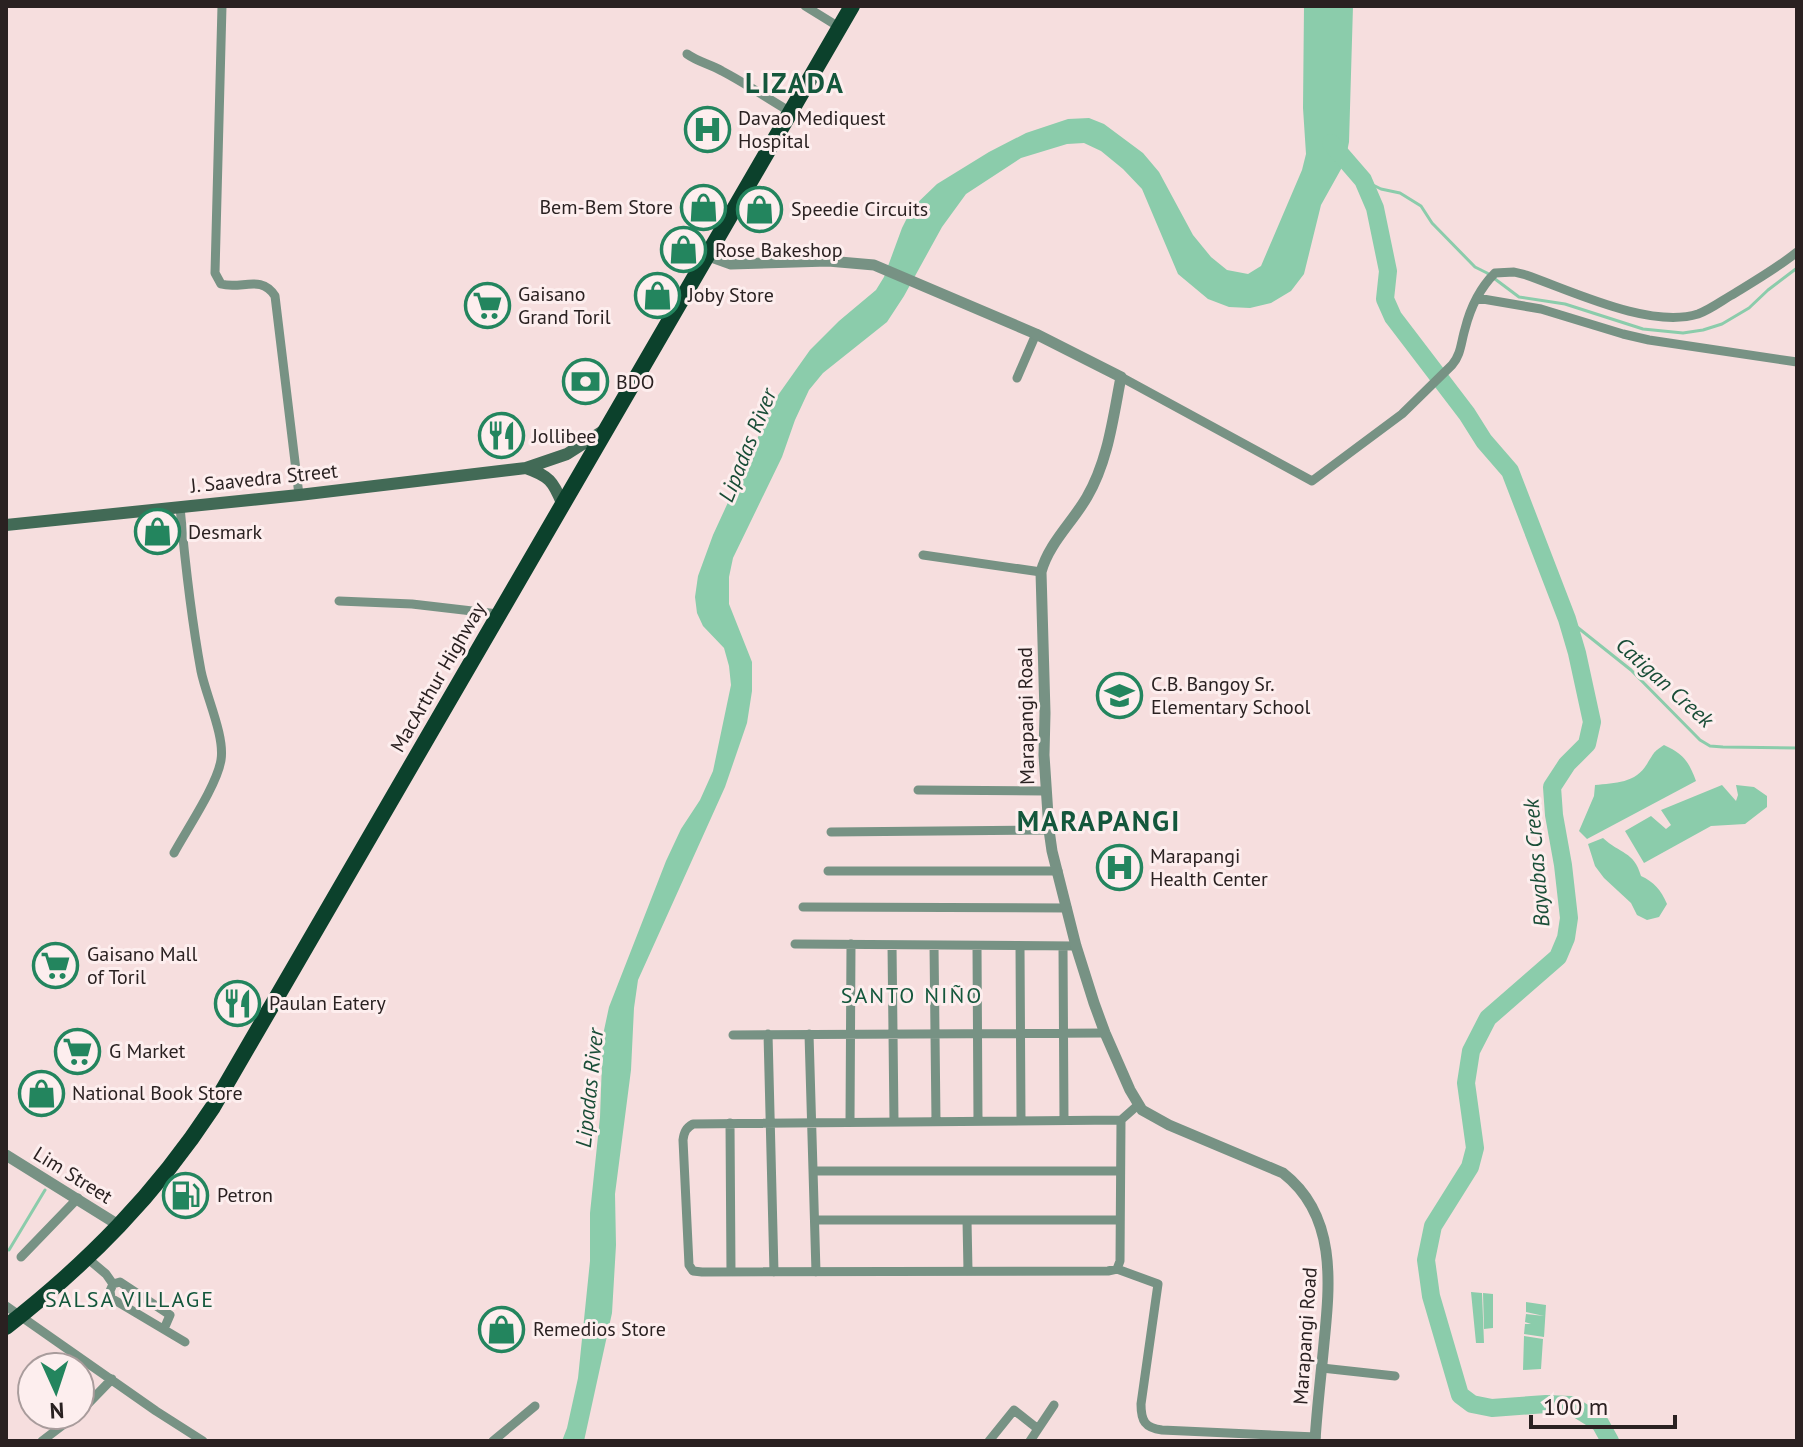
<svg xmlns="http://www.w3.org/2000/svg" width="1803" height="1447" font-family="'PT Sans',sans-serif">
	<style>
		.water { fill: #8bccab }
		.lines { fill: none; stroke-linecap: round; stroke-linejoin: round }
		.stream { stroke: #8bccab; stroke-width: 3 }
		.river { stroke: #8bccab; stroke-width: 18 }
		.minor { stroke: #779284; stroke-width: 9 }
		.tertiary { stroke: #779284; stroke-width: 11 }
		.secondary { stroke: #426a56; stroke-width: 12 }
		.trunk { stroke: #0c412c; stroke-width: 16 }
		.labels { text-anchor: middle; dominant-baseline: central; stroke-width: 6; stroke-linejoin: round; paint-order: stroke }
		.poi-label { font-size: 20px; fill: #2a2121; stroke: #fdeeee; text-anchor: start }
		.street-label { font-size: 20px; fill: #2a2121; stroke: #fdeeee }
		.water-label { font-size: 22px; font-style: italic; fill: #194d37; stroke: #fdeeee }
		.neighbourhood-label { font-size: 22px; letter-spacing: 2px; fill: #14573c; stroke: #fdeeee }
		.district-label { font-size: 28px; font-weight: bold; letter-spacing: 2px; fill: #14573c; stroke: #fdeeee }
	</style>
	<rect width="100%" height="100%" fill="#f6dede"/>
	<path class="water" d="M1304,6H1353L1349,142L1345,162L1321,205L1304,274L1291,291L1271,303L1250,308L1229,307L1208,299L1178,274L1142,189L1123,169L1101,151L1084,143L1067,144L1021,158L966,194L942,227L904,296L887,322L823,373L809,390L795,420L782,457L733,558L729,577V604L752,662V691L747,723L725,787L638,980L634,1008L631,1070L615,1194L616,1245L612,1313L584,1441H562L567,1428L578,1378L590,1261V1213L600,1117L603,1035L609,1007L666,861L681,829L700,800L713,771L731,685L729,666L724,648L703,626L697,613L695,597L698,576L713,535L776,398L810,350L839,321L876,290L884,277L902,228L912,208L937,184L989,152L1026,133L1068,119L1089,118L1104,124L1143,153L1159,172L1193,235L1211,257L1227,270L1248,274L1261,266L1302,170L1306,154L1303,108Z
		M1664,745C1684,754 1689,762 1696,781L1587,839L1579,831L1594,796L1595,785C1615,783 1636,783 1647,764C1654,753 1653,752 1664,745Z
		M1722,785L1736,801L1738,795L1736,785L1754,787L1767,796V807L1745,824L1711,826L1644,863L1625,831L1651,816L1666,829L1671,825L1661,810Z
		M1603,838C1620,854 1634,851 1641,876C1654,882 1661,890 1667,904L1659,917L1647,920L1637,915L1631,903L1604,878L1595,866L1588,844Z
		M1471,1292L1482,1293L1484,1343H1476Z
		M1483,1293L1493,1294V1328L1484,1329Z
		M1526,1302L1546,1305L1544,1337L1524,1334L1525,1324H1531L1525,1322L1526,1314L1544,1316L1526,1312Z
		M1524,1336L1543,1339L1541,1369L1523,1370Z"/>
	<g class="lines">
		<path class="stream" d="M1363,180L1381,189L1400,193L1421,206L1432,223L1475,267L1487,273L1519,297L1565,304L1643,329L1683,333L1703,330L1722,324L1749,308L1768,290L1797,268
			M1567,619L1631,670L1700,740L1710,746L1723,747L1797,748
			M9,1250L45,1190"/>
		<path class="river" d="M1331,143L1363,180L1375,208L1388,271L1385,299L1393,317L1467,414L1484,441L1510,471L1567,619L1577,653L1592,722L1587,744L1567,764L1552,787L1554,815L1563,865L1569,918L1566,938L1558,957L1488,1018L1471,1051L1466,1083L1475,1148L1470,1167L1433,1226L1426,1260L1431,1296L1460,1395L1472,1404L1492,1408L1546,1404L1571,1405L1600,1423L1610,1441"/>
		<path class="minor" d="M222,6L215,273L221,284C241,290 261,274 275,296L299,495
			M805,6L839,27
			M687,54C698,62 710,64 722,71C745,83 767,98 789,111
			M1477,298L1541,309L1623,334L1649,340L1797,362
			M1121,377L1312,481L1402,414L1452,365C1461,355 1461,342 1465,329C1470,309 1480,288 1495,273L1514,272L1526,275C1572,291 1650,329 1698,314C1709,310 1720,302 1730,296C1753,282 1776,269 1797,252
			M1017,378L1036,334
			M923,555L1041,572
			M339,601L412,604L498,614
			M918,790L1045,791
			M831,832L1049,830
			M174,853C187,829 217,785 221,760C225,736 206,696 201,671C191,617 185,562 180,507
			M828,871H1058
			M803,907L1067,908
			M795,944L1076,946
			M892,945L894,1121
			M934,945L936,1121
			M977,946L978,1121
			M1020,946L1021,1121
			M1063,946L1064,1120
			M768,1034L774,1272
			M809,1034L816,1272
			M733,1035L1105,1033
			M1138,1105L1121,1120L693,1124C686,1128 684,1132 683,1140L689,1265L693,1271L702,1272L1108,1271L1117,1269L1158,1284L1141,1404C1141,1421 1145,1428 1162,1430L1316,1437
			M850,1122L851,944
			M730,1123L731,1272
			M813,1171H1120
			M815,1220H1120
			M967,1220L968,1271
			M21,1257L78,1198
			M87,1258L106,1274L113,1284L110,1291L111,1298L185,1342
			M1117,1269L1120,1261L1121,1120
			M113,1284L120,1282L170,1315L164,1329
			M6,1306L156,1411L203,1441
			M1322,1368L1395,1376
			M80,1412L112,1379
			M42,1441L76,1415
			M493,1441L535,1406
			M989,1441L1014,1410L1038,1429
			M1030,1441L1054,1405"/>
		<path class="tertiary" d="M706,255L731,264L828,261L874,265L1036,334L1121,377C1113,418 1108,461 1087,497C1072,523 1049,543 1041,572L1045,713L1044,755L1049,830L1052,851L1076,946L1094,1003L1105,1033L1130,1090L1142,1110L1169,1125L1283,1173C1337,1215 1330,1283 1324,1343C1321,1376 1317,1408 1315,1441
			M6,1155L120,1226"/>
		<path class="secondary" d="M526,468C549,476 553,481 562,503
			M6,525L299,495L526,468L567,454L603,431"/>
		<path class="trunk" d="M6,1327C88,1263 156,1194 213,1107L852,6"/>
	</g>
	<defs>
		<symbol id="hospital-ring" viewBox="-11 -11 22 22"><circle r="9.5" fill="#fdeeee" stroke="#23855e" stroke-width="1.5"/><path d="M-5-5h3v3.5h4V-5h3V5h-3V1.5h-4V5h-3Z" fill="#23855e"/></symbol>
		<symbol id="shop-ring" viewBox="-11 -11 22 22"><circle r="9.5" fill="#fdeeee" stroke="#23855e" stroke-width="1.5"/><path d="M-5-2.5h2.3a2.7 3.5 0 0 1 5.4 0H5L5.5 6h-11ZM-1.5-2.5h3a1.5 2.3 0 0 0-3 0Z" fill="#23855e"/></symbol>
		<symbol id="supermarket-ring" viewBox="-11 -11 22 22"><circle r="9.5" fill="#fdeeee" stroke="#23855e" stroke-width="1.5"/><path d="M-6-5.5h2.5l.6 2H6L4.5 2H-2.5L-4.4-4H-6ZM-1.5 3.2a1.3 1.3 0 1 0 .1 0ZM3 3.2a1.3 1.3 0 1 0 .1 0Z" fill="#23855e"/></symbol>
		<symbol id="bank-ring" viewBox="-11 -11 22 22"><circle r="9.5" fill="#fdeeee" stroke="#23855e" stroke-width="1.5"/><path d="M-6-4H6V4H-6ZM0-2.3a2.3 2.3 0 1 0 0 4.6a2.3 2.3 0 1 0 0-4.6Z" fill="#23855e"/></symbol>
		<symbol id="restaurant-ring" viewBox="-11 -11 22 22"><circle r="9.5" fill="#fdeeee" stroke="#23855e" stroke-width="1.5"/><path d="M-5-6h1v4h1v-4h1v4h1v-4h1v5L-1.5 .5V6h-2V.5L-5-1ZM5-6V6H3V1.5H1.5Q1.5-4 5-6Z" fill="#23855e"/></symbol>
		<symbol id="school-ring" viewBox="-11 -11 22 22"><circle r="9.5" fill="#fdeeee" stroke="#23855e" stroke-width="1.5"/><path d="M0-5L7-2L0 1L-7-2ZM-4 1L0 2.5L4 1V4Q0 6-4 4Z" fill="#23855e"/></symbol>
		<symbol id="fuel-ring" viewBox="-11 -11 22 22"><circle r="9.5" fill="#fdeeee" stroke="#23855e" stroke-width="1.5"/><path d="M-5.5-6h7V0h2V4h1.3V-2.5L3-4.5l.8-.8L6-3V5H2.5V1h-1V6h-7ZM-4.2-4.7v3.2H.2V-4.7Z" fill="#23855e"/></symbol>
	</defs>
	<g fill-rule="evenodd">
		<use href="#hospital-ring" x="682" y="104" width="51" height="51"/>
		<use href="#shop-ring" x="678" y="182" width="51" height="51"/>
		<use href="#shop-ring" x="734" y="184" width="51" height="51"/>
		<use href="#shop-ring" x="658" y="224" width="51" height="51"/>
		<use href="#shop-ring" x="632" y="270" width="51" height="51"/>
		<use href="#supermarket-ring" x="462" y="280" width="51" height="51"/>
		<use href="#bank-ring" x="560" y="356" width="51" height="51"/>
		<use href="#restaurant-ring" x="476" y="410" width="51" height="51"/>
		<use href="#shop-ring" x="132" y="506" width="51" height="51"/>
		<use href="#school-ring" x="1094" y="670" width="51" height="51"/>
		<use href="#hospital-ring" x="1094" y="842" width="51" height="51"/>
		<use href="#supermarket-ring" x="30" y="940" width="51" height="51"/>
		<use href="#restaurant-ring" x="212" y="978" width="51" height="51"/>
		<use href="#supermarket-ring" x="52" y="1026" width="51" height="51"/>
		<use href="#shop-ring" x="16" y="1068" width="51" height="51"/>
		<use href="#fuel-ring" x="160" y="1170" width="51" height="51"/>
		<use href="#shop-ring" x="476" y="1304" width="51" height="51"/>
	</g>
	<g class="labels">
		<g class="poi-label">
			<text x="738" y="118">Davao Mediquest<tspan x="738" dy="23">Hospital</tspan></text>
			<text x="673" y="207" text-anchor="end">Bem-Bem Store</text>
			<text x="791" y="209">Speedie Circuits</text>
			<text x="715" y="250">Rose Bakeshop</text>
			<text x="518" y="294">Gaisano<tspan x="518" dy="23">Grand Toril</tspan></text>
			<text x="688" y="295">Joby Store</text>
			<text x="616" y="382">BDO</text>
			<text x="532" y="436">Jollibee</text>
			<text x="188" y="532">Desmark</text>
			<text x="1151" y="684">C.B. Bangoy Sr.<tspan x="1151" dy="23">Elementary School</tspan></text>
			<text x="1150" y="856">Marapangi<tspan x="1150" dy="23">Health Center</tspan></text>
			<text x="87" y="954">Gaisano Mall<tspan x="87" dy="23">of Toril</tspan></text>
			<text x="269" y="1003">Paulan Eatery</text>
			<text x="109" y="1051">G Market</text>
			<text x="72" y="1093">National Book Store</text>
			<text x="217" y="1195">Petron</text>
			<text x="533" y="1329">Remedios Store</text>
		</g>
		<g class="street-label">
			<text transform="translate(264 478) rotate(-6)">J. Saavedra Street</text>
			<text transform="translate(438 677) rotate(-60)">MacArthur Highway</text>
			<text transform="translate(1026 716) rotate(-91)">Marapangi Road</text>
			<text transform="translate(73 1175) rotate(32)">Lim Street</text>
			<text transform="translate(1305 1336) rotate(-86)">Marapangi Road</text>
		</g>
		<g class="water-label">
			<text transform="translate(747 445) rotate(-68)">Lipadas River</text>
			<text transform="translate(1665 682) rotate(42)">Catigan Creek</text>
			<text transform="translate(1536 863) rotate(-95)">Bayabas Creek</text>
			<text transform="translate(589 1088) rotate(-84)">Lipadas River</text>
		</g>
		<g class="neighbourhood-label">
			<text x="912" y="995">SANTO NIÑO</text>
			<text x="130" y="1299">SALSA VILLAGE</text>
		</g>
		<g class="district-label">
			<text x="795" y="82">LIZADA</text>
			<text x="1099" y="820">MARAPANGI</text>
		</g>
	</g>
	<rect width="1803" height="1447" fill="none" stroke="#2a2121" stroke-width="16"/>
	<g transform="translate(56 1391) rotate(177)"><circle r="38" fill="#fdeeee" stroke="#a99c9c" stroke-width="2"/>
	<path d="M0-6L14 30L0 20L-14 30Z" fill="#23855e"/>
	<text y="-12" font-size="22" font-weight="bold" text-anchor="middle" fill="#2a2121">N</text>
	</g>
	<path d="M1531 1415v12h144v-12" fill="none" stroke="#2a2121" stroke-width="4"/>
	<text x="1543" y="1415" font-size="24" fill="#2a2121" stroke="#fdeeee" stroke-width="6" paint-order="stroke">100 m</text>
</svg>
